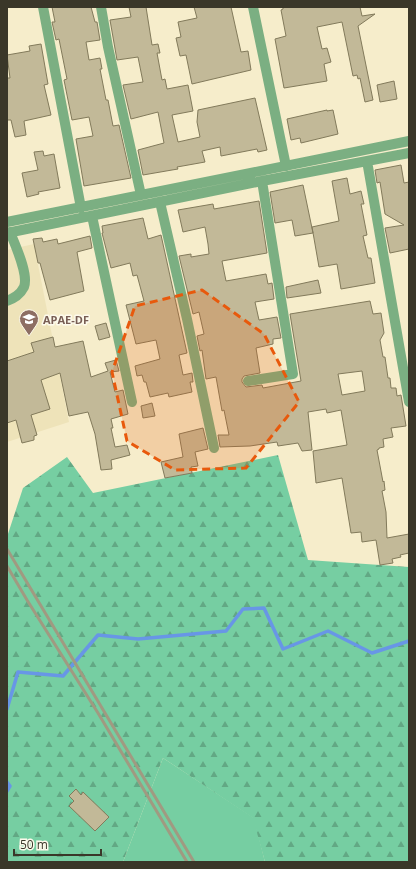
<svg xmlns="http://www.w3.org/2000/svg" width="416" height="869" font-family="'Open Sans',sans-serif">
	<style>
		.built { fill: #eee3b9 }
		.green { fill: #76cea2 }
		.forest { fill: url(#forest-firs) }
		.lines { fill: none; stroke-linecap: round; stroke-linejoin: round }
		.stream { stroke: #6896e6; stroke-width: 3.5 }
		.building { fill: #c2b998; stroke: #827a5b; fill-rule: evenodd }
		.minor { stroke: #7baf82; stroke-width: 10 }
		.rail { stroke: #a09a81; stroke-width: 3 }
		.marked { fill: #e8590c; fill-opacity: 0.2; stroke: #e8590c; stroke-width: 3; stroke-dasharray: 8 5; stroke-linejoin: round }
		.labels { text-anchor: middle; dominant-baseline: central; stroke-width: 3; stroke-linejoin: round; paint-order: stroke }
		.education-label { font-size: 11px; font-weight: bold; fill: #785e54; stroke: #fdfaec; text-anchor: start }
	</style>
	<defs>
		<pattern id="forest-firs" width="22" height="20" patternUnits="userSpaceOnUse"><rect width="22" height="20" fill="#76cea2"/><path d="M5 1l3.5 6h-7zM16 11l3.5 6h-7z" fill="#62a884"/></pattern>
	</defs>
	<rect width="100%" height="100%" fill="#f6edcb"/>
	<path class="built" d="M34,244L69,422L7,442V250Z"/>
	<path class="green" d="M163,758L254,818L265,862H123Z"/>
	<path class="forest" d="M278,455L308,560L409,567V862H265L253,818L163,758L123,862H7V537L23,488L67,457L93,493Z"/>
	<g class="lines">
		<path class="stream" d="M7,709L18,672L63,676L98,635L138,639L226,631L243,609L264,608L283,649L328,631L372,653L409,641
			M7,782L10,786L7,791"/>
	</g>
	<path class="building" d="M52,7H91L95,22H97L100,40L86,42L89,60L100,58L102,69H100L106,100H108L113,126L119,125L131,178L84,186L76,139L93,136L89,117L72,120L64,80L67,79L59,39L56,40L52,22H55Z
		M129,7H146L152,45L158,44L160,53H157L162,80L165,79L167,89L188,85L193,111L172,115L178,142L200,137L197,122L198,110L255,98L267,150L258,152L257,149L221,156L220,147L202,151L205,162L177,167L178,169L172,170L143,175L138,150L164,143L158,112L131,119L123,85L143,82L138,57L117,60L110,20L131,17Z
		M194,7H231L241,52L248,51L251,70L192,84L186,55L180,56L176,38L181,37L178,22L197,18Z
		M283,7H360L362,16L375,14L358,26L373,100L365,102L360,78L358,79L357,75L353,76L342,22L317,27L322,49L327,48L331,62L324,64L327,81L284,88L275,39L286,36L281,10L283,9Z
		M41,44L48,84L44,85L51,115L24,121L26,135L15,137L11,120H7V78H10L7,55L30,51L29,46Z
		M394,81L397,99L380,102L377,85Z
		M327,110V111L333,110L338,134L301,143L300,138L291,140L287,119Z
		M43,151L44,156L54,154L60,188L38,192L39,194L27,197L22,173L38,170L34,152Z
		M401,165L404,183L409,182V249L390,253L385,228L404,225L385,214L380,182L377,183L375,170Z
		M347,178L350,194L361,191L364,204H361L367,235L363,236L368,258H371L375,283L341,289L337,264L319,267L312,227L339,221L332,181Z
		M303,185L313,233L295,236L292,220L275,223L270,192Z
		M259,201L267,253L222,261L226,281L266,274L268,284L272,283L274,299L255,302L259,320L277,317L281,338L273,339V344L256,348L260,373L244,376L242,379V382L246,387L262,385L263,388L301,381L290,314L370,301L373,314L381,313L384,333L380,340L383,357H385L388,378H390L391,388H396L397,396L401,395L406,426L391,428L393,437L383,439L384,447L379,448V449L377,450L383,482L384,481L385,490L382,491L386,512L387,538L409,534V553L400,555L401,557L392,559L393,563L380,565L376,540L362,542L361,532L351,533L342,478L316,483L313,451L347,445L341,410L327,413L326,409L308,412L312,450L302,451L298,443L278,446L277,442L250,446L220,447L218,435H229L224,410L222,411L216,377L206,379L202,350L200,351L197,336L204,334L199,312L193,314L179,256L191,254V257L209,254L208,244L205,227L183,232L178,210L213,204L214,209ZM362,371L365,391L342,395L338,374Z
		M143,218L148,239L161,235L187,353L179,355L183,375L192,373L193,382H190L192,392L169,397L168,393L150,397L146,382H144L142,375L137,376L135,366L160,359L156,340L136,344L126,305L144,301L137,275L133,276L130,263L111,268L102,233H103L102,226Z
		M90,236L92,248L77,252L84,291L50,300L40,263H38L33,239L42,238L43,242L57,239L58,244Z
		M318,280L321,293L287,298L286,287Z
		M106,323L110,337L99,340L95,326Z
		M53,337L55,347L83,341L91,377L108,371L105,363L116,360L119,371L110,372L115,392L123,390L128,414L111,419L113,428H111L115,447L127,445L130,455L111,460L112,469L101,470L95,434L88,412L69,416L60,373L41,380L50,409L31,415L37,435L34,436V440L22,443L16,420L7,423V361L34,352L31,343Z
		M152,403L155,416L143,418L141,406Z
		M203,428L208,449L195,452L198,466L191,467L192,473L165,478L161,462L183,457L179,434Z
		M76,789L81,795L83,792L109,817L95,831L69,806L74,801L69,796Z"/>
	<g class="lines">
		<path class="minor" d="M43,7L81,208
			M101,7L108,47L141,195
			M253,7L286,166
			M367,161L409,402
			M160,202L187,319L214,448
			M92,216L132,402
			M7,222L409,141
			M7,233L262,181L409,153
			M7,301C14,298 20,295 24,287C29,274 15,245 10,232
			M248,381L293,374L262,181"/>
		<path class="rail" d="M7,549L194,862
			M7,566L27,600L98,713L187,862"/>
	</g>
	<path class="marked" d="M202,290L264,334L299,402L246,468L175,470L127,441L112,372L135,306Z"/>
	<defs>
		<symbol id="school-pin" viewBox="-11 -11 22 30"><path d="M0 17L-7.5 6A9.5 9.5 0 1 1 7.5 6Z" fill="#8d6e63" stroke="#fdfaec"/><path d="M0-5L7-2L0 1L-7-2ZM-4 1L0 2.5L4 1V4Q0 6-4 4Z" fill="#fff"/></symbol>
	</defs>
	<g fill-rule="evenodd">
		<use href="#school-pin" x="18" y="308" width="22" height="30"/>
	</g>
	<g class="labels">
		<g class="education-label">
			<text x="43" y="319">APAE-DF</text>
		</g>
	</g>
	<rect width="416" height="869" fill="none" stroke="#3a3729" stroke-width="16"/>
	<path d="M14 849v6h87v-6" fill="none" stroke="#3a3729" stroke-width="2"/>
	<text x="20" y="849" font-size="12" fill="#3a3729" stroke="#fdfaec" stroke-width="3" paint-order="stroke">50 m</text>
</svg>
